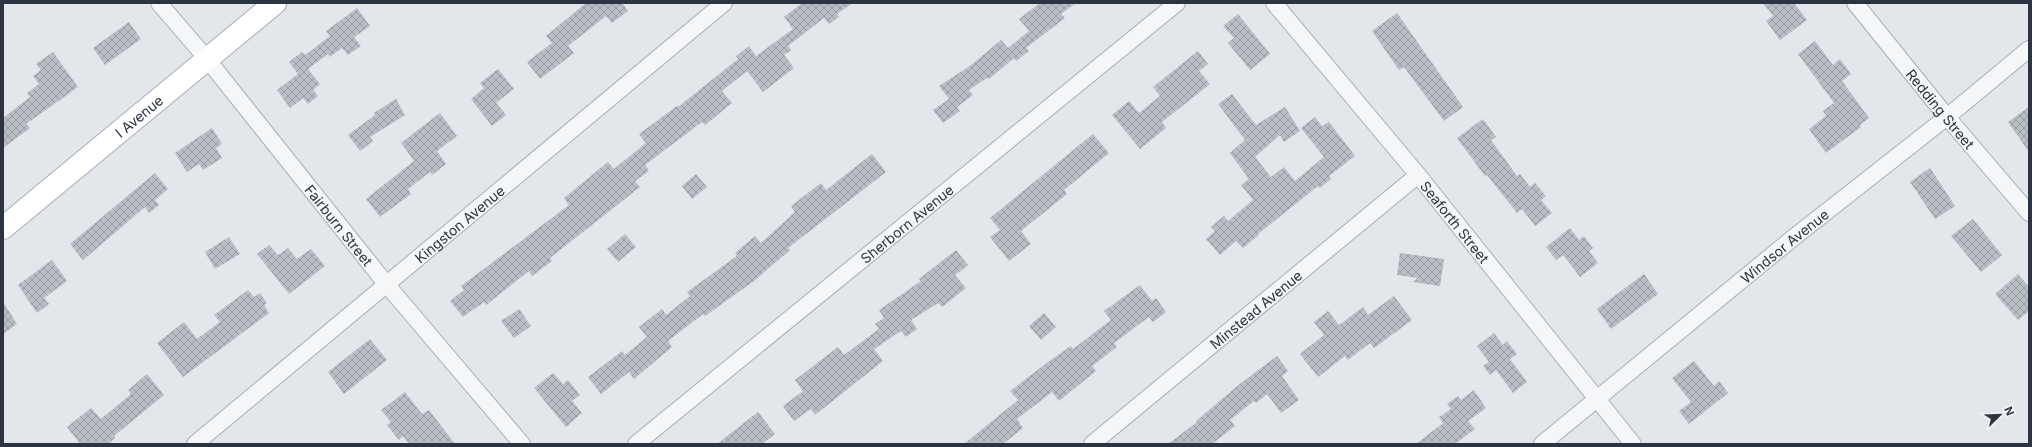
<svg xmlns="http://www.w3.org/2000/svg" width="2032" height="447" font-family="Inter,sans-serif">
	<style>
		.building { fill: url(#building-cross-hatch) }
		.lines { fill: none; stroke-linecap: round; stroke-linejoin: round }
		.street-casing { stroke: #a8adb4; stroke-width: 18 }
		.secondary-casing { stroke: #a8adb4; stroke-width: 24 }
		.street { stroke: #f5f6f8; stroke-width: 16 }
		.secondary { stroke: #fff; stroke-width: 22 }
		.labels { text-anchor: middle; dominant-baseline: central; stroke-width: 3; stroke-linejoin: round; paint-order: stroke }
		.street-label { font-size: 14px; fill: #2c3441; stroke: #f2f5f7 }
	</style>
	<defs>
		<pattern id="building-cross-hatch" width="8" height="8" patternUnits="userSpaceOnUse"><rect width="8" height="8" fill="#babfc6"/><path d="M0 0l8 8M0 8l8-8" fill="none" stroke="#979ca2"/></pattern>
	</defs>
	<rect width="100%" height="100%" fill="#e3e6ea"/>
	<path class="building" d="M586,3H622L628,11L612,23L606,16L568,46L574,53L540,79L527,62L552,43L546,36Z
		M802,3H853L837,14L839,17L829,24L824,18L788,46L791,50L784,55L794,68L763,92L747,71L722,91L732,103L705,125L702,122L645,165L649,171L635,181L640,187L550,258L552,261L532,276L529,271L486,305L484,302L463,317L450,301L464,290L461,286L569,205L564,198L608,162L614,169L646,143L639,134L677,106L678,107L738,59L736,56L749,46L756,56L793,29L784,17Z
		M1040,3H1076L1061,14L1065,18L1026,48L1029,51L1016,61L1014,58L989,79L988,77L969,90L973,95L957,107L960,111L943,123L933,110L949,99L939,86L970,66L1001,40L1008,48L1029,31L1019,19Z
		M1763,3H1794L1807,20L1780,40L1766,21L1773,16Z
		M357,8L370,26L354,37L361,46L348,55L342,48L330,57L328,54L308,69L320,84L313,90L318,96L308,104L303,98L290,108L277,90L298,74L289,62L302,52L305,55L330,36L326,31Z
		M1397,13L1463,107L1444,121L1404,67L1399,70L1372,31Z
		M1238,14L1270,54L1250,70L1228,43L1234,38L1223,26Z
		M129,22L141,39L105,65L93,48Z
		M1815,41L1833,65L1840,59L1851,74L1842,81L1869,118L1860,125L1861,127L1826,153L1809,129L1826,116L1823,111L1834,103L1798,54Z
		M1198,51L1208,64L1199,71L1210,84L1162,122L1166,128L1140,149L1112,115L1129,101L1139,113L1160,96L1153,87Z
		M53,52L78,87L26,124L30,128L3,148V118L30,97L27,93L39,84L33,76L41,70L36,64Z
		M498,69L514,89L496,103L506,115L492,126L471,99L484,88L480,83Z
		M1232,94L1256,125L1285,107L1300,131L1284,142L1280,135L1255,157L1271,177L1284,167L1295,181L1324,157L1301,128L1315,117L1322,126L1329,122L1355,156L1329,176L1331,179L1320,188L1318,186L1258,234L1259,235L1243,248L1236,241L1220,255L1206,239L1215,231L1211,227L1224,216L1228,221L1253,200L1241,185L1249,179L1230,153L1245,140L1218,104Z
		M396,99L405,115L370,137L373,141L360,151L348,135L375,115L374,113Z
		M2029,107V152L2008,122Z
		M440,113L457,136L437,151L446,164L432,175L430,172L408,189L411,194L380,217L366,199L414,161L401,143Z
		M1483,119L1496,137L1491,140L1517,176L1520,174L1530,187L1535,183L1546,196L1541,200L1552,213L1535,226L1522,209L1517,213L1487,175L1485,176L1457,138Z
		M212,128L222,144L216,148L222,158L203,170L199,164L187,172L175,153Z
		M1093,134L1109,153L1064,190L1067,194L1021,231L1031,244L1009,261L990,237L1000,230L990,218Z
		M872,154L886,172L788,248L790,250L754,281L705,316L703,314L668,341L672,347L634,379L629,372L601,394L588,377L622,351L625,355L647,337L639,327L662,309L666,315L690,296L687,292L737,256L735,253L755,236L761,243L795,212L791,206L821,183L826,190Z
		M1930,168L1955,206L1935,219L1910,182Z
		M155,173L168,189L155,200L159,205L149,213L145,207L83,260L70,244Z
		M696,174L707,187L692,199L682,186Z
		M1973,219L2002,255L1981,272L1951,236Z
		M1570,228L1579,240L1584,236L1593,248L1589,251L1598,263L1580,277L1563,255L1556,260L1546,247Z
		M625,234L636,247L618,262L607,249Z
		M229,237L240,254L215,269L205,252Z
		M269,245L278,255L288,248L297,259L311,249L325,266L289,294L257,254Z
		M956,250L968,265L955,275L966,288L942,307L938,303L911,320L917,329L906,337L901,331L874,349L883,361L815,415L811,409L794,421L783,406L803,391L795,380L838,347L844,355L879,329L875,324L884,318L879,310L921,281L919,279Z
		M1400,253L1444,259L1440,286L1413,282L1418,278L1397,275Z
		M52,260L67,281L44,298L49,304L37,313L18,285Z
		M1644,274L1658,294L1611,329L1597,309Z
		M2018,274L2029,287V311L2018,320L1995,294Z
		M1140,285L1152,301L1156,298L1166,312L1153,322L1149,317L1114,343L1117,347L1092,366L1096,371L1059,401L1052,392L1017,419L1023,428L1003,444H964L1018,400L1010,391L1048,362L1071,346L1073,349L1111,320L1104,311Z
		M248,290L254,297L260,293L267,303L264,305L269,313L183,377L157,343L184,322L197,339L220,322L214,315Z
		M1394,296L1412,320L1374,348L1370,343L1348,360L1345,356L1318,377L1300,354L1324,335L1314,322L1328,311L1339,325L1363,307L1368,315Z
		M3,302L17,324L3,334Z
		M519,309L531,326L514,338L501,321Z
		M1044,313L1056,327L1041,340L1029,326Z
		M1494,333L1503,345L1507,341L1517,354L1510,359L1527,382L1513,393L1496,370L1490,375L1483,366L1489,362L1477,346Z
		M370,339L387,360L344,394L328,372Z
		M1277,356L1288,371L1282,376L1299,400L1281,413L1267,394L1256,403L1254,401L1230,420L1235,426L1212,444H1168L1197,422L1196,421L1241,383Z
		M1694,361L1714,386L1719,381L1728,393L1689,424L1679,411L1691,402L1672,378Z
		M553,373L563,384L568,380L580,395L572,401L582,413L566,427L534,388Z
		M147,374L164,395L114,436L115,438L108,444H80L67,427L91,408L101,419L131,394L128,390Z
		M1474,390L1486,408L1468,421L1475,429L1455,444H1416L1443,423L1439,417L1451,409L1447,404L1458,396L1461,400Z
		M405,392L422,414L429,410L455,444H409L403,436L399,440L387,425L391,422L381,410Z
		M758,412L775,434L762,444H717Z"/>
	<g class="lines">
		<defs>
			<g id="street">
				<path id="s1" d="M159,3L207,59L387,285L522,444"/>
				<path id="s2" d="M1274,3L1418,175L1633,444"/>
				<path id="s3" d="M1855,3L1947,117L2029,213"/>
				<path id="s4" d="M195,444L724,3"/>
				<path id="s5" d="M636,444L1177,3"/>
				<path id="s6" d="M1092,444L1418,175"/>
				<path id="s7" d="M1542,444L1793,238L1947,117L2029,49"/>
			</g>
			<g id="secondary">
				<path id="s8" d="M3,228L275,3"/>
			</g>
		</defs>
		<use href="#street" class="street-casing"/>
		<use href="#secondary" class="secondary-casing"/>
		<use href="#street" class="street"/>
		<use href="#secondary" class="secondary"/>
	</g>
	<g class="labels">
		<g class="street-label">
			<text stroke="none"><textPath href="#s3" startOffset="136">Redding Street</textPath></text>
			<text stroke="none"><textPath href="#s8" startOffset="176">I Avenue</textPath></text>
			<text stroke="none"><textPath href="#s2" startOffset="284">Seaforth Street</textPath></text>
			<text stroke="none"><textPath href="#s4" startOffset="344">Kingston Avenue</textPath></text>
			<text stroke="none"><textPath href="#s5" startOffset="349">Sherborn Avenue</textPath></text>
			<text stroke="none"><textPath href="#s1" startOffset="286">Fairburn Street</textPath></text>
			<text stroke="none"><textPath href="#s7" startOffset="313">Windsor Avenue</textPath></text>
			<text stroke="none"><textPath href="#s6" startOffset="212">Minstead Avenue</textPath></text>
		</g>
	</g>
	<rect width="2032" height="447" fill="none" stroke="#2c3441" stroke-width="8"/>
	<g transform="translate(2000 415) rotate(67)" stroke="#f2f5f7" stroke-width="3" paint-order="stroke">
	<path d="M0-3L7 15L0 10L-7 15Z" fill="#2c3441"/>
	<text y="-6" font-size="11" font-weight="bold" text-anchor="middle" fill="#2c3441">N</text>
	</g>
</svg>
